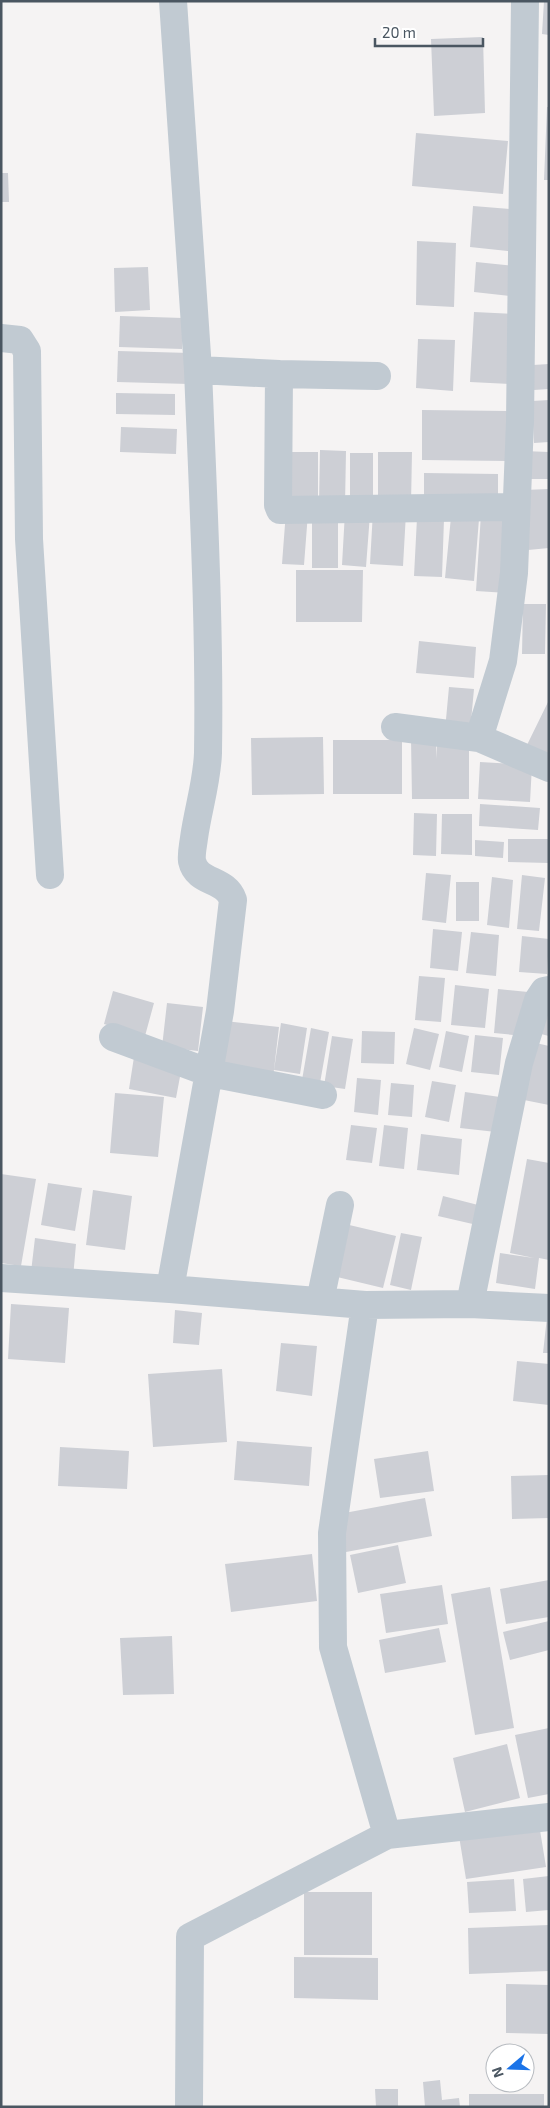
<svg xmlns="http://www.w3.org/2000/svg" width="550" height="2108" font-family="'Exo 2',sans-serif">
	<rect width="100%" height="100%" fill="#f5f3f3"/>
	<path fill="#cdcfd5" d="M544,1H549V35L542,34Z
		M483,37L485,113L434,116L431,39Z
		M547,107H549V180H544Z
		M416,133L508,141L503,194L412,186Z
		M1,173H8L9,202H1Z
		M473,206L521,210L517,252L470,247Z
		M417,241L456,243L454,307L416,305Z
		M476,262L514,266L511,296L474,292Z
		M148,267L150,310L115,312L114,268Z
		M474,312L515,314L510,384L470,382Z
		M120,316L183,318L182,349L119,347Z
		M418,339L455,340L453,391L416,388Z
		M118,351L190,353L189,384L117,382Z
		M549,364V389L534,390L533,365Z
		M116,393L175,394V415L116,414Z
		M549,400V442L534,443L532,401Z
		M422,410L508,411V461L422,460Z
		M121,427L177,429L176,454L120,452Z
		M320,450L346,451L345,505L319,504Z
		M523,451L549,452V479H522Z
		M285,452H318V504L286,505Z
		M378,452H412L411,504H378Z
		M350,453H373V503H350Z
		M424,473L498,474V498L424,497Z
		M549,489V548L528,550L524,490Z
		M286,511L308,513L304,565L282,564Z
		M312,511L338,512V568H312Z
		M373,511L406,513L403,566L370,564Z
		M345,512L370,514L366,567L342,565Z
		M481,514L512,516L507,593L476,591Z
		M451,517L479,519L474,581L445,578Z
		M417,518L444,519L442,577L414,576Z
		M296,570H363L362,622H296Z
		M523,604H546L545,654H522Z
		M419,641L476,647L474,678L416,673Z
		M449,687L474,689L470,732L445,730Z
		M549,700V758L526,747Z
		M323,737L324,794L252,795L251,738Z
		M436,738V759L437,743L469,744V799H412L411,739Z
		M333,740H402V794H333Z
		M480,762L532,765L530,802L478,799Z
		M480,804L540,808L538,830L479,826Z
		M414,813L437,814L436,856L413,855Z
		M442,814H472V855L441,854Z
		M508,839H549V863L508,862Z
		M475,840L504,842L503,858L475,856Z
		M426,873L451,875L446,923L422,920Z
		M522,875L545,878L539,931L517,929Z
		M492,877L513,880L509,928L487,925Z
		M456,882H479V921H456Z
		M433,929L462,932L458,971L430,968Z
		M471,932L499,935L496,976L466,973Z
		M522,936L549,939L547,974L519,972Z
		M419,976L445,978L441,1022L415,1020Z
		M455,985L489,989L485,1028L451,1025Z
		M498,989L528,992L524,1036L494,1033Z
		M113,991L154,1003L145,1036L104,1024Z
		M549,994V1036L537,1033Z
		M167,1003L203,1007L198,1051L162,1047Z
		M225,1021L279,1027L273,1078L219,1071Z
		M281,1023L307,1028L300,1074L274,1070Z
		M311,1028L329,1032L320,1083L302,1080Z
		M414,1028L439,1034L430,1070L406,1064Z
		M362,1031L395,1032L394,1064L361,1063Z
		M446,1031L469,1036L462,1072L439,1067Z
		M475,1035L503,1038L499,1075L471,1072Z
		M332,1036L353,1039L345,1089L324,1086Z
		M536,1043L549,1046V1105L524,1100Z
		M134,1057L182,1066L176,1098L129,1089Z
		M357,1078L381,1080L378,1115L354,1112Z
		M432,1081L456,1085L449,1122L425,1117Z
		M391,1083L414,1085L412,1117L388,1115Z
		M465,1092L500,1097L496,1132L460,1128Z
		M115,1093L164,1097L158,1157L110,1153Z
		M351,1125L377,1128L372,1163L346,1160Z
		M384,1125L408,1128L404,1169L379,1166Z
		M421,1134L462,1139L459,1175L417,1170Z
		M527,1159L549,1163V1260L539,1258L535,1289L496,1283L500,1253L534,1258L510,1253Z
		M1,1174L36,1179L21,1266L1,1263Z
		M48,1183L82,1188L75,1231L41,1225Z
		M93,1190L132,1196L125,1250L86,1245Z
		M443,1196L482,1206L477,1225L438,1216Z
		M345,1224L396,1236L383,1288L333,1276Z
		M401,1233L422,1237L411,1290L390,1285Z
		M35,1238L76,1244L73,1278L31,1272Z
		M11,1304L69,1308L65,1363L8,1359Z
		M175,1310L202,1313L199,1345L173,1343Z
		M547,1317H549V1353H543Z
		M281,1343L317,1346L312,1396L276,1391Z
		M517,1361L549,1364V1405L513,1401Z
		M222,1369L227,1442L153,1447L148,1374Z
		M237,1441L312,1447L309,1486L234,1480Z
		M60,1447L129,1451L127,1489L58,1486Z
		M428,1451L434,1491L380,1498L374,1459Z
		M549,1475V1518L512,1519L511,1476Z
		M425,1498L432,1536L346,1552L339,1514Z
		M398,1545L406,1583L358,1593L350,1555Z
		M312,1554L317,1601L231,1612L225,1564Z
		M549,1580V1617L506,1624L500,1589Z
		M442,1585L448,1624L386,1633L380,1594Z
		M490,1587L514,1728L475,1735L451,1594Z
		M549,1621V1650L510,1660L503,1632Z
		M439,1628L446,1662L385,1673L379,1640Z
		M172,1636L174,1694L123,1695L120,1638Z
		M549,1728V1794L528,1798L515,1735Z
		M507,1744L520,1798L465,1812L453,1758Z
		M539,1824L546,1867L466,1879L459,1836Z
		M549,1876V1910L526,1912L523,1879Z
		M514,1879L516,1911L469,1913L467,1882Z
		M304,1892H372V1955H304Z
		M549,1925V1971L469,1974L468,1928Z
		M294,1957L378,1958V2000L294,1998Z
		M506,1984L549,1985V2034L506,2033Z
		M440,2080L442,2100L459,2098L460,2107H425L423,2082Z
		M375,2089H398V2107H376Z
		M469,2094H544V2107H469Z"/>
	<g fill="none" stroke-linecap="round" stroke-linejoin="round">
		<path stroke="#c1cad2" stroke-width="28" d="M173,1L198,370L279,374
			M1,338L20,340L27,351L29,539L50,875
			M377,376L279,374L278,505L280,510L516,507
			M395,727L479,738L549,768
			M479,738L503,661L514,573L520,422L525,1
			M113,1037L210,1073L323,1095
			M1,1278L170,1289L365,1305L470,1304L549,1308
			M170,1289L220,1011L233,900C226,878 197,884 192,861C191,854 193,846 194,838C198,809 207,782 208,753C210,625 203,497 198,370
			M320,1301L340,1205
			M470,1304L519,1063L538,1000L544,991L549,990
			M365,1305L332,1533L333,1647L387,1835
			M189,2107L190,1937L387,1835L549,1817"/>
	</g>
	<rect width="550" height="2108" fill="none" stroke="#4a5661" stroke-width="5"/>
	<g transform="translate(510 2068) rotate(251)"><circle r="24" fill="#ffffff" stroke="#b7bbc0"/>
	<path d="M0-4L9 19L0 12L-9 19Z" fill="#1a73e8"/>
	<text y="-8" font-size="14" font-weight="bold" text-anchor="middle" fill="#4a5661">N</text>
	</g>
	<path d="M375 38v8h108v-8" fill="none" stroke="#4a5661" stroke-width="2.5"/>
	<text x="382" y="38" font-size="15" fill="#4a5661" stroke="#ffffff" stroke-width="4" paint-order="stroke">20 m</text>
</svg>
